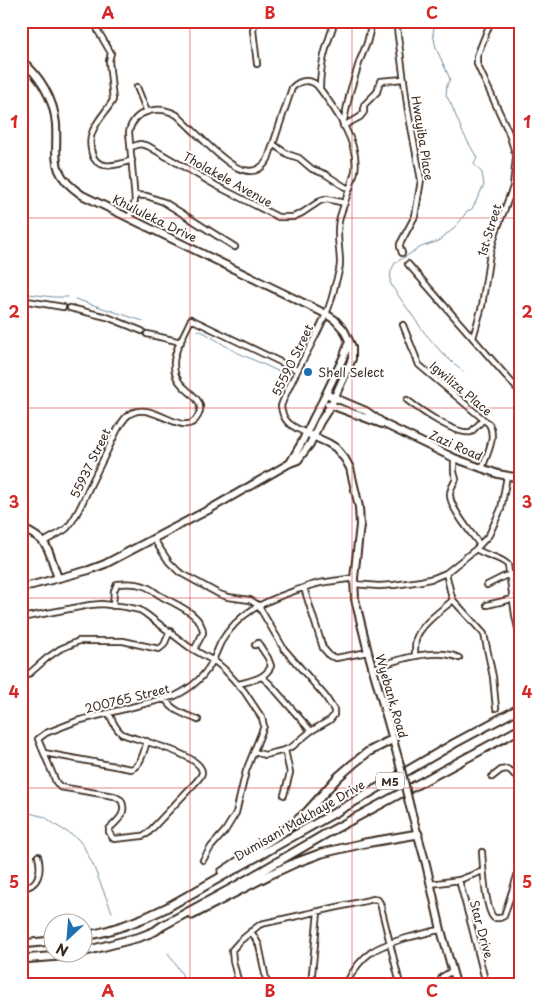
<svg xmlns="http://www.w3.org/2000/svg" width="541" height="1005" font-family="'Playpen Sans',sans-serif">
	<rect width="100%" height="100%" fill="#fff"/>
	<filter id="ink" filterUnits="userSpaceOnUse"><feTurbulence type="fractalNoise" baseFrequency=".02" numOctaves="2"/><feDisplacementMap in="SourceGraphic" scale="10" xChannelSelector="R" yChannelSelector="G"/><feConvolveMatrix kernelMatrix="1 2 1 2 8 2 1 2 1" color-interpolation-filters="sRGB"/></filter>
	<g filter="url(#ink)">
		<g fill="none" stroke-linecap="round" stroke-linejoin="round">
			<path stroke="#718c9f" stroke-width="1" d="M435,21L433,34L436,48L450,79L447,85L446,95L451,104L463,133L477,158L474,164L482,173L484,185L472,209L467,211L461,220L450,232L446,234L443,238L439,241L421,247L395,263L391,271L390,282L393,288L424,332L442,353L463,372
				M21,293L53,297H68
				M75,299L143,321
				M198,330L205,333L234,351L280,372
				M514,414L518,420L520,427
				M21,811L45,817L57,826L77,838L84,847L93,865L112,912
				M21,855C25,862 21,872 22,880
				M168,953L182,974L183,980L186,984"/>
			<defs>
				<path id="street" d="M93,21L97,24L98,31L111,53L109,61L113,100C107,111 96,121 92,133C90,138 90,143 91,149C94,172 116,166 132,160
					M255,21L253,30L257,64
					M396,21L408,111L421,180L415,216L400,244V247L402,253
					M491,21L477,56V64L508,131L520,167
					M137,87L147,112
					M320,88C320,63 327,44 335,21
					M343,124L344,120L350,92L360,60L367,43L372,23L375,21
					M343,126L360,117L364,112V105L377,92L380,81L404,79
					M273,144L287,154L299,158L312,169L325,174L345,187L350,189
					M131,147L140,144L148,146L217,186L278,217H293L302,213L320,201L327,199L345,203
					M514,150C520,134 516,116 520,99
					M135,195L147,196L164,202L235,247
					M129,218L135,201L129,132C134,109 160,105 177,115C187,125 197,134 206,143C221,157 251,188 268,159L292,88C300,79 313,78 320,89C335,109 360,144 355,171C351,188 343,204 339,221C336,235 340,249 340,263C340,270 337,278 335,285C333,295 330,305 326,314C313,345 293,374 281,406C283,423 292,426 306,433
					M408,264L520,392
					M21,300L63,307
					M70,308L107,317L142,331
					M403,325L419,365L489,424C497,438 486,455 482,469
					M147,334L181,342
					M473,338L482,306L490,253L496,232L513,187L516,158
					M407,400C420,410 455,435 471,432L483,420
					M454,458V472L456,479C454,483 450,489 450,494C449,507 472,534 480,545
					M153,538L169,562L179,572L219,594L228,597L250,600L258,605L284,649L325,696L334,710V715L330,720L311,731L293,746L285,750L265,755L254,752
					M44,542C51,537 60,534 67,528C77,517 83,501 89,488C96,473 104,458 111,443C115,434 119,425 126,417C150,394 184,443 198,416C206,401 190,394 182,385C177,380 174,372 174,365C173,351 186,332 191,319L297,370
					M476,549C486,556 501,557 508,565L515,615L520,638
					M446,573L451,594L453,600L484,634L493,677L496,708
					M354,584L379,586L394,585L421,581L434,578L446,573L476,549L489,535L501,509L507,476
					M487,585L505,576L520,573
					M304,588L323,648L330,656L336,658L368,652
					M487,605L512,599
					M113,606L114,591L117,584C126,583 136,583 144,586C151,588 155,593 161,596C174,604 203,614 203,633L194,650
					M21,618L90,605L102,604L126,607L140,610L146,614L189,647L217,663L224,669L244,691L262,718L264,726L246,771L236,813L225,831L211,847L203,860
					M415,656C415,651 415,644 416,639C421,624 442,610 453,600
					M374,668C396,660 436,647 459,658
					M21,677L30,673L47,658L60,649L79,641H123L159,649L164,645L170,631
					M262,677L270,684L311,731
					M239,684C252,680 265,679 271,666L268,658L258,643L255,645
					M165,698C170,710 187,715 198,720
					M109,713C112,721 115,728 122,734C137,740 201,754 202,772C202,776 199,778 196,782L147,834L142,836L114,839L112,837L109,832V829C118,820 128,813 121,800L114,796L60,787L56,782L38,739L46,733L77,721L175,696C192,688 205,676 213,660C216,654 218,648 221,642C239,612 263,602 294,591C303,588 311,585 320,583C331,581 343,580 354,578
					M44,753L131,769C141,766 144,751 147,741
					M492,777L501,770L507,769L511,771L520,781
					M284,795L290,773L285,750
					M482,852C483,865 485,910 494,918H500L504,916L520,867
					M459,880L472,928L486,984
					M431,884L459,880L483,871
					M21,888C39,887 42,871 38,856
					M251,931L259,945L267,984
					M239,984L233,961L232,950L240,941L258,926L261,924L374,899L378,900L380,903L400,984
					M311,984L318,912
					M346,984C362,952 377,946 410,937C420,935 431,931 441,930
					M439,984L442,977L452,971"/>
				<path id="secondary" d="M21,60C40,76 54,99 56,124C58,158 48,172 82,195L326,314L335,320L344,330L352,347V359L331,405L320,422L310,444L298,460L290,463L210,509L105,564L89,570L21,588
					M326,394L366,411L386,425L454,458L498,474L520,478
					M328,404L382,424
					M306,433L328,443L336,448L345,459L350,468L359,507L360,525L354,578L355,599L368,652L399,761
					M290,463L301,444L314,417L322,402L344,356L349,341
					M21,528C52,542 47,549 58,578
					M410,807L426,864L441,930L456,984"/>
				<path id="primary" d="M222,872L284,831L307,812L338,777L353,764L368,752L393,739
					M192,915L269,875L295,863L322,853L365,843L418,834
					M82,937C112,931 140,921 166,908L359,799L455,743L520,708
					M21,944L52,941
					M82,952L140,937L155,931L162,926L236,886L329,832L520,729
					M21,959L60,956L82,952"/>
			</defs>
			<use href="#street" stroke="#3b2a1e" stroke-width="8"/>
			<use href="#secondary" stroke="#3b2a1e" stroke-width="10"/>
			<use href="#primary" stroke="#3b2a1e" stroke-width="11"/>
			<use href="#street" stroke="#fff" stroke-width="4.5"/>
			<use href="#secondary" stroke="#fff" stroke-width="6"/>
			<use href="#primary" stroke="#fff" stroke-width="7"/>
			<defs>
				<path id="secondary-bridge" d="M399,761L410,807"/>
			</defs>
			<use href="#secondary-bridge" stroke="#3b2a1e" stroke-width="10" stroke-linecap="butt"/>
			<use href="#secondary-bridge" stroke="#fff" stroke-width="6"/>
		</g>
	</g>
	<path fill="none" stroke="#d62828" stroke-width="1" stroke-opacity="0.55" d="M190,21V984M352,21V984M21,218H520M21,408H520M21,598H520M21,788H520"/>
	<circle fill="#1f6fb2" stroke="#fff" stroke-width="2" cx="308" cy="372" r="5"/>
	<g text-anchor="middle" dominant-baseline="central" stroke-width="4" stroke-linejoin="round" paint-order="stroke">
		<rect fill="#fff" stroke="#766a62" stroke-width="1" x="376" y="772.5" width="28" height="17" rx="4"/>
		<g font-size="11" font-weight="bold" fill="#3b2a1e">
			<text x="390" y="781">M5</text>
		</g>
		<g font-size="12" fill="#3b2a1e" stroke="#fff">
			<text transform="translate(423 138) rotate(81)">Hwayiba Place</text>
			<text transform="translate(228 179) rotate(29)">Tholakele Avenue</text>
			<text transform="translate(155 218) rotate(26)">Khululeka Drive</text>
			<text transform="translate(489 230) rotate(-73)">1st Street</text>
			<text transform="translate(292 360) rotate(-64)">55590 Street</text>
			<text transform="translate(461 388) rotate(40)">Igwiliza Place</text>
			<text transform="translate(456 445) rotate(24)">Zazi Road</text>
			<text transform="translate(90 463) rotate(-64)">55937 Street</text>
			<text transform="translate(392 696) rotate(74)">Wyebank Road</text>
			<text transform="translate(127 698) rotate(-14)">200765 Street</text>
			<text transform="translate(299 820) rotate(-30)">Dumisani Makhaye Drive</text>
			<text transform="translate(482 929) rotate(75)">Star Drive</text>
		</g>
		<g font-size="12" fill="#3b2a1e" stroke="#fff" text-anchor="start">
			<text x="318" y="372">Shell Select</text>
		</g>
	</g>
	<rect width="541" height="1005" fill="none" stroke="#fff" stroke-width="55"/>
	<g transform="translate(68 938) rotate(206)"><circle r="24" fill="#ffffff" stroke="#b1aaa5"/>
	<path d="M0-4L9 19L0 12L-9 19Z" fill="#1f6fb2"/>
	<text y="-8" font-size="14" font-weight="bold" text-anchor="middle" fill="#3b2a1e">N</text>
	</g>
	<rect x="28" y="28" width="486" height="950" fill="none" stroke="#d62828" stroke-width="2"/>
	<g font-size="16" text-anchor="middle" font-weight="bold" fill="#d62828">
		<text x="108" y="19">A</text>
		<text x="270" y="19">B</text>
		<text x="432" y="19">C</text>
		<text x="14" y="128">1</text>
		<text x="527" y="128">1</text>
		<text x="14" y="318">2</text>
		<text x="527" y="318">2</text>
		<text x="14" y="508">3</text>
		<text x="527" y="508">3</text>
		<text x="14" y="698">4</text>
		<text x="527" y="698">4</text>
		<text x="14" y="888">5</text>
		<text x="527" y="888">5</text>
		<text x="108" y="997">A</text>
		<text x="270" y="997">B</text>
		<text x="432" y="997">C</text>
	</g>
</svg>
